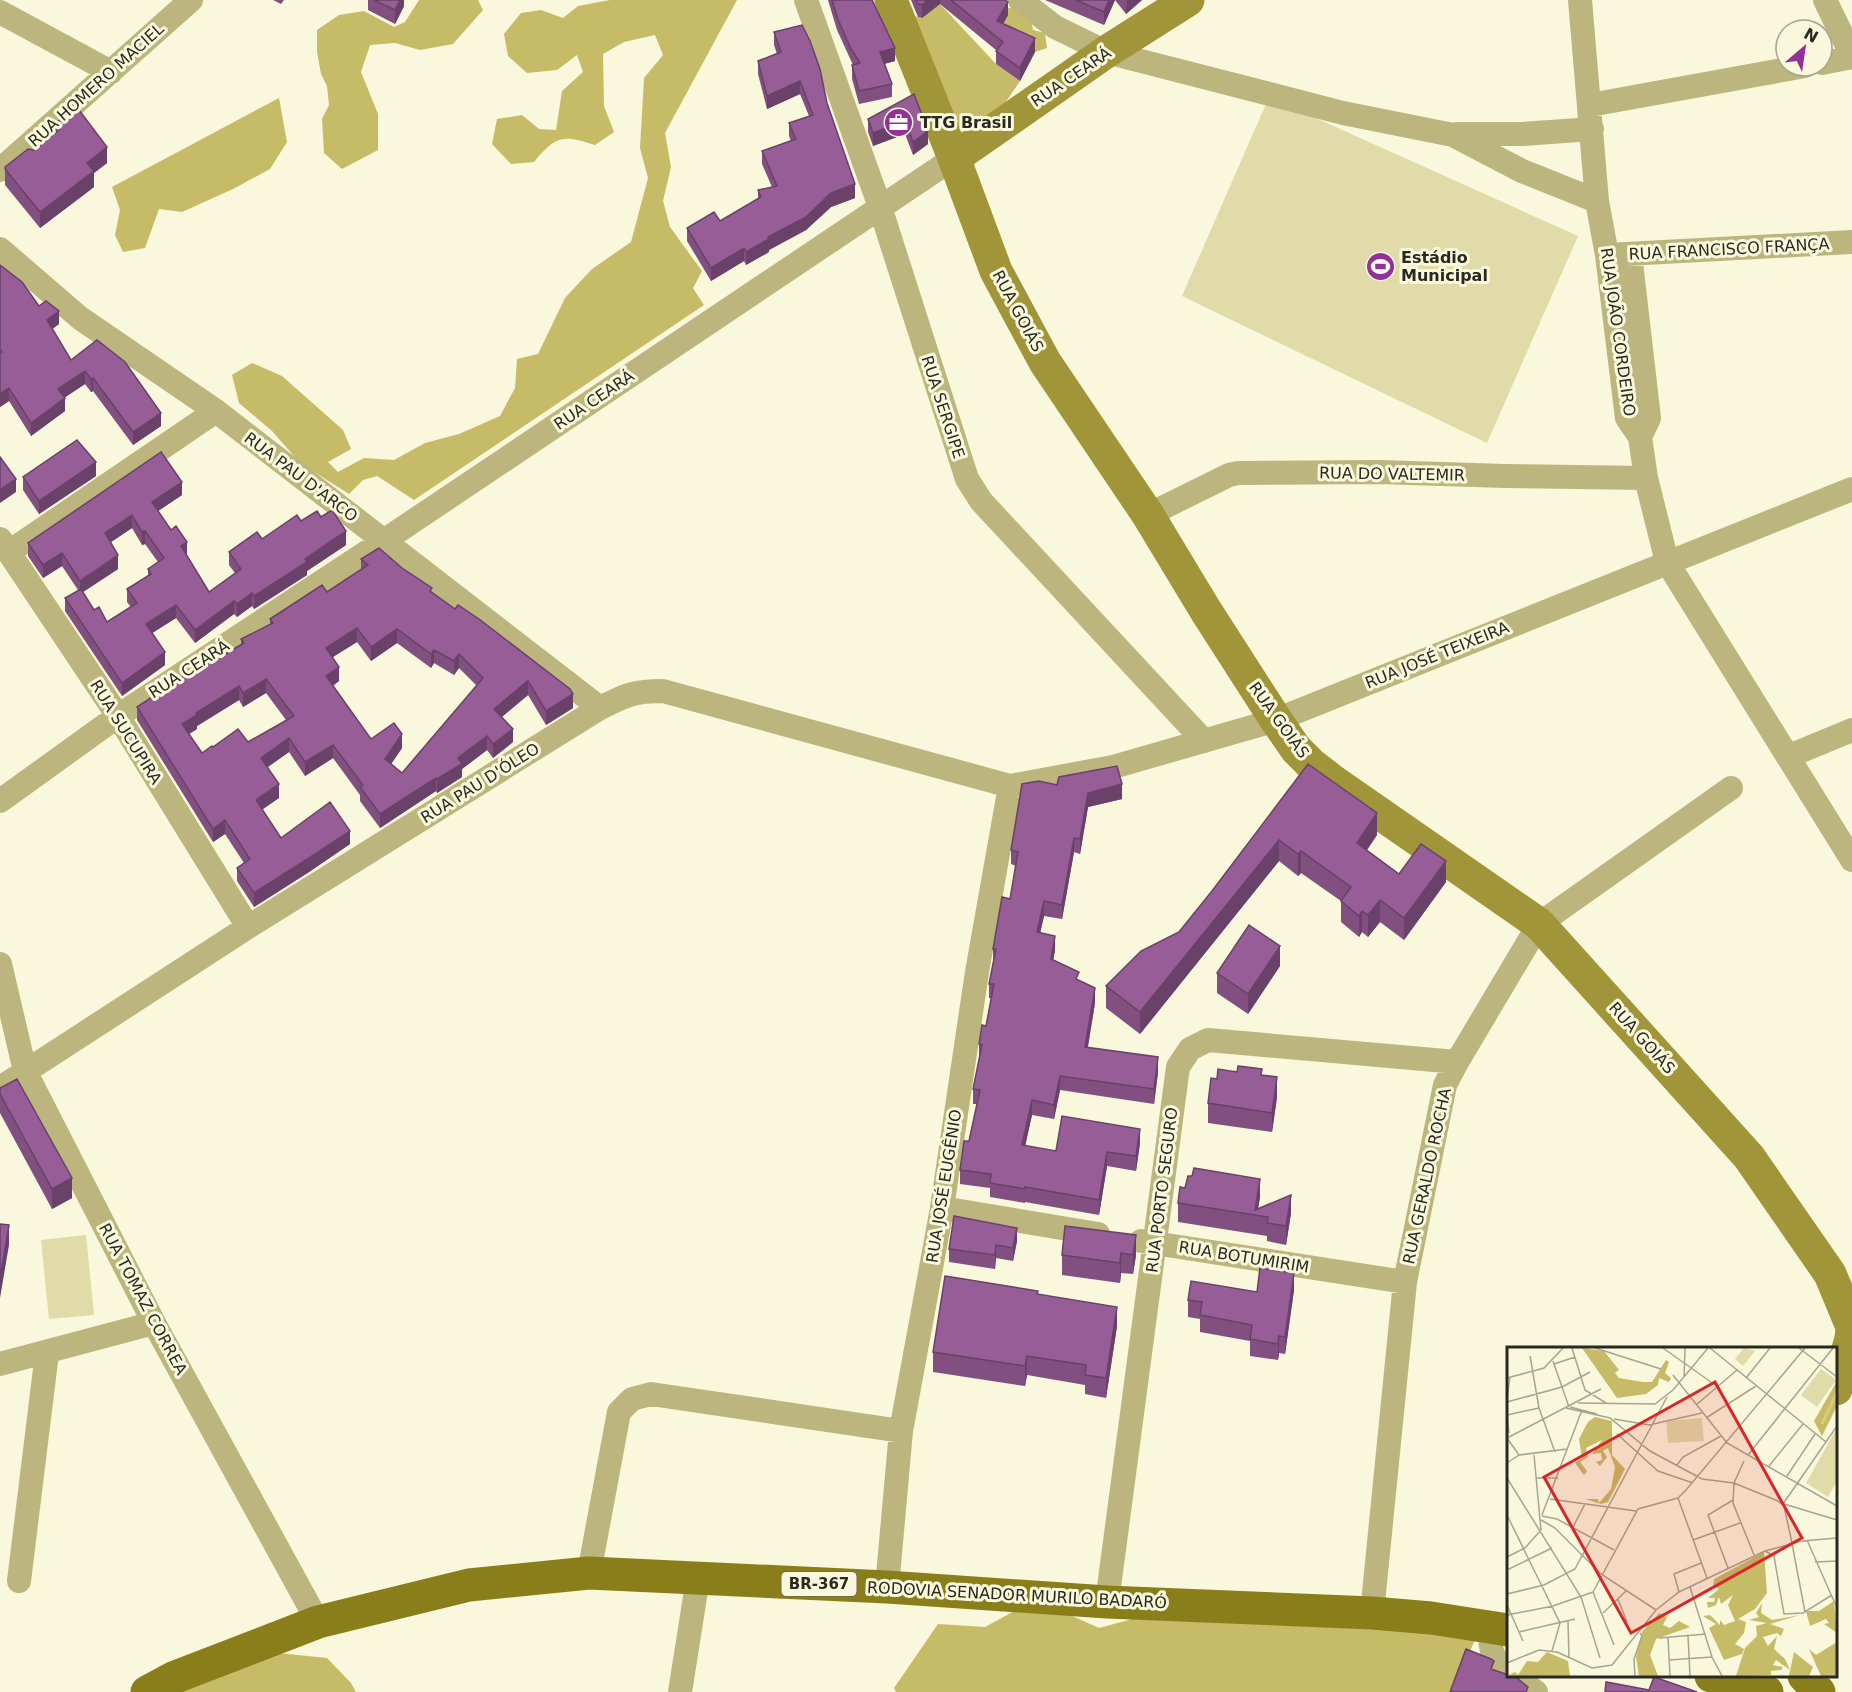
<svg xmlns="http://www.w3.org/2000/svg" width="1852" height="1692" font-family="'DejaVu Sans',sans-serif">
	<rect width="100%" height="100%" fill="#f9f7dc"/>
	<path fill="#e0dba8" d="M1269,97L1578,236L1487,443L1182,296Z
		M86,1235L94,1315L49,1319L41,1240Z"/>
	<path fill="#c6bc67" d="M419,0H478L483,10L453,44L420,50L395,43L370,45L361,72L378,114V150L342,169L324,153L322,119L329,105L327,86L321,74L317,52V30L339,15L364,11L394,27L405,22Z
		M610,0H737L665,133L671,167L663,201L670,227L702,271L693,288L704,305L414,500L377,476L363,480L349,494L300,463L272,431L239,403L232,375L252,363L282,376L343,430L351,449L328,462L338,472L364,458L394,460L425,443L459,434L500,416L515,388L517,359L538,354L565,298L592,269L631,242L648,178L640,148L644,78L663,55L655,35L624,42L603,54L604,106L614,132L595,145C563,134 555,136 534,162L511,164L492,144L497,119L522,115L539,129L556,130L562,91L583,72L577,55L557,70L527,73L508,56L504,34L521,13L541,10L563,18L578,6Z
		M940,4L996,64L1020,81L1001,109L950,136L903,13L922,18Z
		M1013,7L1031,18L1033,30L1045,33L1047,48L1035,52L1013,42L999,30L1002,10Z
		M279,98L287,142L270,169L233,189L182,212L159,209L145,248L123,252L115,235L120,210L112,187Z
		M1018,1609L1059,1610L1099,1628L1151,1614L1382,1627L1476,1638L1451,1692H896L894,1688L938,1624L985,1627Z
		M278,1653L327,1658L351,1683L356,1692H179Z"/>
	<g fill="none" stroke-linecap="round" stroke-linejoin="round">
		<path stroke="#bcb57d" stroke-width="24" d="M806,0L880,207L967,479L981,501L1204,741
			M1020,0L1055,27L1106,52L1343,113L1453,135L1522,171L1597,201
			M1580,0L1597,201L1607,255L1627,418L1640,437L1646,478L1667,562L1852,860
			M1825,0L1852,56
			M0,12L111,72
			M1822,63L1852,57
			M1590,105L1805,66
			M1457,134H1522L1592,129
			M0,170L191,0
			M0,249L80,318L216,411L600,708
			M1630,254L1649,418L1640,437
			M1607,255L1852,242
			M1148,515L1229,475L1238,473L1378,472L1505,476L1646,478
			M0,539L118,716L248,927
			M9,552L216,411
			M1789,756L1852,730
			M0,801L118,716L385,540L954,158
			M0,964L25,1071L154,1323L318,1622
			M0,1088L248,927L600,708C626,695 634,691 663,691L1010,786L1113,767L1276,720L1852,489
			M942,1208L1098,1234
			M1141,1241L1405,1282
			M0,1364L154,1323
			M589,1573L619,1412L632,1399L651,1394L901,1431
			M19,1581L47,1353
			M887,1587L901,1431L942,1208L977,972L1010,786
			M1107,1602L1178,1067L1190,1049L1208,1040L1457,1062
			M1372,1613L1405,1282L1445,1085L1457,1062L1539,924L1731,788
			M1489,1626C1491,1648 1489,1657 1508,1671
			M1515,1676L1536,1692
			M680,1692L698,1578"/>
		<path stroke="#a09538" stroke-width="33" d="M891,0L954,158L996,271L1045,362L1148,515L1206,611L1276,720L1296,749L1311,764L1333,781L1539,924L1749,1157L1830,1274L1852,1327L1851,1339L1836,1389
			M954,158L1106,52L1188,0"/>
		<path stroke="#897e1a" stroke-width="33" d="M1711,1676L1767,1692
			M1804,1676L1819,1692
			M147,1692L173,1678L318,1622L469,1585L589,1573L887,1587L1107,1602L1372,1613L1431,1618L1508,1630"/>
	</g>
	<path fill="#815081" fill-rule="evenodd" d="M273,0H284L281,4Z
		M368,0H404V6L395,24L368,10Z
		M828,0H873L895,61L884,64L892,84V97L859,104L852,79V65H853L837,30Z
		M911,0H1006L1008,15L1003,24L1035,52L1020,81L996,64V50L940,4L922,18L918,17Z
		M1045,0H1115L1104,25Z
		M1115,0H1142L1126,14Z
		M774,32L827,103L855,198L831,207L806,230L769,250V252L746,265L744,261L711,281L687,241V228L720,221L758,198V190L772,187L762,164V151L791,141L789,136V123L809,116L800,94L767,109L758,74V61L777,54L774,45Z
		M914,94L928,144L913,155L905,134L873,146L868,132V119Z
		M55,124L107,163L94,173V187L40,228L5,185V167L34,150L55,133Z
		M0,265L39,306L59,324L52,329L71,360L161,426L133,445L93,391L91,392L85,384L65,397V411L31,436L9,401L0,407Z
		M96,476L39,514L23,490V477Z
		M182,495L158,511L187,555L209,592L235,573L229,565V552L262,539L301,521L321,517L346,545L307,571V575L254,609L252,606L237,617L234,614L195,643L176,618L152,633L165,665L122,696L65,611V598L78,590L62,566L43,578L28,556V543ZM132,528L142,545L145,544L158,562L148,569V576L127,589V602L131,607L107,622L94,610L83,592L118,569L111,542Z
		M361,559L402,568L573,708L546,725L528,695L502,717L513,742L493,758L487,750L462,769V777L437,793L436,791L380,828L360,801V795L333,758L305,776L289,752L267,767L279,798L262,809L281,838L350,844L309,872L254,907L237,881V868L244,863L225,834L213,842L137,720V707L241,644V639L270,625V619L327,592L361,570ZM357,642L371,661L397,643L431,668L434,663L454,675L459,668L477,686L402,773L391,764L402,748L371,739L333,686L339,681L333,657ZM266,693L286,720L248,742L213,747L202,753L189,734L197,729V726L239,700L243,707Z
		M1308,764L1377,835L1367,850L1399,874L1446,882L1404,940L1380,922L1368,937L1362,932L1359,937L1341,922V901L1301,873L1298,876L1279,861L1140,1034L1106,1008V986L1179,932L1212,891Z
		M1022,784L1122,799L1088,807L1080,854L1074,852L1062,919L1044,916L1040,933L1055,950L1053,960L1079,981L1095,1003L1088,1047L1158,1072L1154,1104L1060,1090L1054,1119L1032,1115L1025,1146L1056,1151L1140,1143L1136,1171L1107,1166L1099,1215L1025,1202V1203L990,1197V1188L960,1184V1170L969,1141L977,1104H973V1089L979,1059V1044L986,1026L991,998H989V984L993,963V949L1010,899L1016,866L1011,864V850Z
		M1280,966L1248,1014L1217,993V973Z
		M1262,1075L1277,1097L1272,1132L1208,1123V1103L1217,1079Z
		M0,1088L72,1198L52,1209L0,1113Z
		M1260,1197L1258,1208L1291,1213L1286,1245L1267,1241V1236L1178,1222V1203Z
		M1065,1226L1136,1255L1133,1274L1121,1273L1120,1283L1062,1275V1255Z
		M1017,1241L1013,1261L996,1258L995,1269L949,1262V1249Z
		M1294,1290L1285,1354L1279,1353L1278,1360L1250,1356V1341L1200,1332V1319L1188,1317V1300L1257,1292Z
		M1038,1294L1117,1326L1106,1398L1085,1394V1385L1027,1375L1025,1386L933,1372V1352Z"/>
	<path fill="#694169" d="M400,0H404V6L395,24V10Z
		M928,0H940V4L922,18V5Z
		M1109,0H1115L1104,25V12Z
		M1127,0H1142L1126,14Z
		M1008,2V15L997,34V21Z
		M1035,38V52L1020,81V68Z
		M895,48V61L880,65V52Z
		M800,81V94L767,109V96Z
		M905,121V134L873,146V133Z
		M928,131V144L913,155V142Z
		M107,147V163L94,173V187L40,228V212L87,163Z
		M855,184V198L831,207L806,230L769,250V252L746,265V252L831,193Z
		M744,248V261L711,281V268Z
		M59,311V324L47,333V320Z
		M85,371V384L58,402V389Z
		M93,378V391L91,392V379Z
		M9,388V401L0,407V394Z
		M65,398V411L31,436V423Z
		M161,413V426L133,445V432Z
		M96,462V476L39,514V501Z
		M16,479V492L0,503V490Z
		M182,482V495L152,515V502Z
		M132,515V528L105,546V533Z
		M145,531V544L142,545V532Z
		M346,531V545L307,571V575L254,609V596L305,559Z
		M187,542V555L181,559V546Z
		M62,553V566L43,578V565Z
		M118,555V569L80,594V581Z
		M252,593V606L237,617V604Z
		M234,601V614L195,643V630Z
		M176,605V618L146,637V624Z
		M357,628V642L326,661V648Z
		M397,629V643L371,661V647Z
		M434,650V663L431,668V654Z
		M165,652V665L122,696V683Z
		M459,654V668L454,675V661Z
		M339,667V681L326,690V676Z
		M266,679V693L243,707V693Z
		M528,681V695L494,723V709Z
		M239,686V700L197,726V729L182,738V724L196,713Z
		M573,694V708L546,725V711Z
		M513,729V742L493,758V744Z
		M402,734V748L385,773V759Z
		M487,736V750L462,769V777L437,793V779L458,758Z
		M289,738V752L261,772V758Z
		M333,745V758L305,776V762Z
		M436,778V791L380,828V814Z
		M279,784V798L256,814V800Z
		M1122,784V799L1088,807L1080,854V839L1088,793Z
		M1377,813V835L1357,864V843Z
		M225,820V834L213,842V829Z
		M350,831V844L309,872L254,907V893Z
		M1074,838V852L1062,919V905Z
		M1279,840V861L1140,1034V1012Z
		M1301,851V873L1298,876V854Z
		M1446,861V882L1404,940V918Z
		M1380,900V922L1368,937V915Z
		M1044,901V916L1037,947V932Z
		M1362,911V932L1359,937V916Z
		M1055,936V950L1051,973V959Z
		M1280,946V966L1248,1014V994Z
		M1095,988V1003L1085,1062V1047Z
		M1158,1057V1072L1154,1104V1089Z
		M1060,1076V1090L1054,1119V1105Z
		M1277,1077V1097L1272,1132V1113Z
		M1032,1100V1115L1022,1160V1145Z
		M1140,1129V1143L1136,1171V1156Z
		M1107,1152V1166L1099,1215V1200Z
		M72,1178V1198L52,1209V1189Z
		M1260,1179V1197L1257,1215L1255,1210Z
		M1291,1195V1213L1286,1245V1226Z
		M9,1225V1245L0,1298V1279Z
		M1017,1228V1241L1013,1261V1248Z
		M1136,1235V1255L1133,1274V1255Z
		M996,1245V1258L995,1269V1255Z
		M1121,1253V1273L1120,1283V1263Z
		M1294,1273V1290L1285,1354V1337Z
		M1117,1307V1326L1106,1398V1378Z
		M1279,1336V1353L1278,1360V1344Z
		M1027,1356V1375L1025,1386V1366Z"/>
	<path fill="#965d96" stroke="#694169" stroke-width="1.5" fill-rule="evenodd" d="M374,0H400L395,10Z
		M832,0H872L895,48L880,52L892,84L859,91L852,65L860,63L850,47L837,17Z
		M916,0H928L922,5L918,4Z
		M951,0H1006L1008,2L997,21L1035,38L1020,68L996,51L1003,42Z
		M1076,0H1109L1104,12Z
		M802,25L810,41L820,69L827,103L855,184L831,193L806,217L768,237L769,239L746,252L744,248L711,268L687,228L714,212L720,221L761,197L758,190L777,186L762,151L796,139L789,123L813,115L800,81L767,96L758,61L781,52L774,32Z
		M914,94L928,131L913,142L905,121L873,133L868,119Z
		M76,106L107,147L87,163L94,171L40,212L5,169V167L28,149L34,150L60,129L55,124Z
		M0,265L22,282L39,306L46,301L59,311L47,320L71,360L97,340L125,362L161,413L133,432L93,378L91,379L85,371L58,389L65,398L31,423L9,388L0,394V354L2,352L0,349Z
		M77,440L96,462L39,501L23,477Z
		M161,452L182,482L152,502L171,530L176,526L187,542L181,546L209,592L241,569L229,552L257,532L262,539L297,515L301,521L317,511L321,517L332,510L346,531L305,559L307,562L254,596L252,593L237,604L234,601L195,630L176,605L146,624L165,652L122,683L65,598L81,589L94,610L99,607L107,622L137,603L127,589L151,574L148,569L164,558L145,531L142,532L132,515L105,533L118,555L80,581L62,553L43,565L28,543Z
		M0,457L16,479L0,490Z
		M379,548L402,568L432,588L430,591L455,609L458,605L479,619L570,689L573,694L546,711L528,681L494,709L513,729L493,744L487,736L458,758L462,764L437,779L436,778L380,814L360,787L363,785L333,745L305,762L289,738L261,758L279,784L256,800L281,838L330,802L350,831L309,858L254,893L237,868L250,859L225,820L213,829L137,707L208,660L211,663L244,643L241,639L273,623L270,619L322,585L327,592L368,565L361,559ZM357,628L371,647L397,629L431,654L434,650L454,661L459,654L483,678L402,773L385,759L402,734L394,723L371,739L326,676L339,667L326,648ZM266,679L294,716L248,742L238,729L213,747L212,746L202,753L182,724L197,715L196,713L239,686L243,693Z
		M1308,764L1377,813L1357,843L1399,874L1421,844L1446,861L1404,918L1380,900L1368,915L1362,911L1359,916L1341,901L1351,887L1301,851L1298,854L1279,840L1140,1012L1106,986L1141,951L1179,932L1212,891Z
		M1117,766L1122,784L1088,793L1080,839L1074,838L1062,905L1044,901L1037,932L1055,936L1051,959L1079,972L1076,979L1095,988L1085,1047L1158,1057L1154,1089L1060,1076L1054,1105L1032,1100L1022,1145L1056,1151L1062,1116L1140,1129L1136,1156L1107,1152L1099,1200L1025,1187V1189L990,1183L991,1174L960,1170L964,1141H969L980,1090L973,1089L982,1045L979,1044L982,1025L986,1026L994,984H989L996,949H993L1002,897L1010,899L1018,852L1011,850L1022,784L1039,781L1057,785L1059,777Z
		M1249,925L1280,946L1248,994L1217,973Z
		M1238,1066L1262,1069L1261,1075L1277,1077L1272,1113L1208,1103L1211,1078L1217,1079L1218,1069L1237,1072Z
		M17,1079L72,1178L52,1189L0,1094V1088Z
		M1194,1168L1260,1179L1255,1210L1291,1195L1286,1226L1267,1223L1268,1217L1178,1203L1180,1187L1185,1188L1188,1176H1192Z
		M954,1216L1017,1228L1013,1248L996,1245L995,1255L949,1249Z
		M0,1224L9,1225L0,1279Z
		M1065,1226L1136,1235L1133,1255L1121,1253L1120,1263L1062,1255Z
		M1260,1268L1294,1273L1285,1337L1279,1336L1278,1344L1250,1339L1252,1325L1200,1315L1202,1302L1188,1300L1191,1281L1257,1292Z
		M945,1276L1038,1291L1037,1294L1117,1307L1106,1378L1085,1375L1086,1365L1027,1356L1025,1366L933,1352Z
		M1466,1649L1491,1659L1494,1661L1491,1669L1517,1678L1528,1687L1526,1692H1450Z
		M1654,1677L1697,1692H1605L1606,1682L1649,1690Z"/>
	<defs>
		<symbol id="office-disc" viewBox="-11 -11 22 22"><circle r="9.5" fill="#943097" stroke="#f9f7dc"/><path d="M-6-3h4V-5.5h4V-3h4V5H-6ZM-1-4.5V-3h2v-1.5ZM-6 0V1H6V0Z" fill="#fff"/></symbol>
		<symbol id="stadium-disc" viewBox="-11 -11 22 22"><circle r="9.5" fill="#943097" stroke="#f9f7dc"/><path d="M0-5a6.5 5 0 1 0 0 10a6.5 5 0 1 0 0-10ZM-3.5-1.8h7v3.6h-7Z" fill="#fff"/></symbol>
	</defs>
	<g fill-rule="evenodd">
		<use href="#office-disc" x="882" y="106" width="33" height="33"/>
		<use href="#stadium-disc" x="1364" y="250" width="33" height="33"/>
	</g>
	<g text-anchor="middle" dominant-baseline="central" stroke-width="6" stroke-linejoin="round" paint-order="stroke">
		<rect fill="#f9f7dc" stroke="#686758" stroke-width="1.5" x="781.5" y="1572" width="75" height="24" rx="4.5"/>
		<g font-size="15" font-weight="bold" fill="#2a291f">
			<text x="819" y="1584">BR-367</text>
		</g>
		<g font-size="16" fill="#2a291f" stroke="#f9f7dc">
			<text transform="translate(1071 77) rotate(-34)">RUA CEARÁ</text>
			<text transform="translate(96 85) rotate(-42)">RUA HOMERO MACIEL</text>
			<text transform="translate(1729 249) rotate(-3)">RUA FRANCISCO FRANÇA</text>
			<text transform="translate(1018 311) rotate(62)">RUA GOIÁS</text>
			<text transform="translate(1618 332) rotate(82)">RUA JOÃO CORDEIRO</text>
			<text transform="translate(594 400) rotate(-34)">RUA CEARÁ</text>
			<text transform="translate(943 407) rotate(72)">RUA SERGIPE</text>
			<text transform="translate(1392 474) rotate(1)">RUA DO VALTEMIR</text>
			<text transform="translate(301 477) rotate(37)">RUA PAU D'ARCO</text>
			<text transform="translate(1437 655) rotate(-22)">RUA JOSÉ TEIXEIRA</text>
			<text transform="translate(189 669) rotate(-33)">RUA CEARÁ</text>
			<text transform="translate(1279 720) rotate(54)">RUA GOIÁS</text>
			<text transform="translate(126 732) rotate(58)">RUA SUCUPIRA</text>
			<text transform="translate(480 783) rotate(-32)">RUA PAU D'ÓLEO</text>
			<text transform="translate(1642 1038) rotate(48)">RUA GOIÁS</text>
			<text transform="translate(1427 1176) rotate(-78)">RUA GERALDO ROCHA</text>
			<text transform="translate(944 1186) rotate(-81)">RUA JOSÉ EUGÊNIO</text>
			<text transform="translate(1162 1190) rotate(-83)">RUA PORTO SEGURO</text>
			<text transform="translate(1244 1257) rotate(9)">RUA BOTUMIRIM</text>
			<text transform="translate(143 1299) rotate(62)">RUA TOMAZ CORREA</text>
			<text transform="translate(1017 1595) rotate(3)">RODOVIA SENADOR MURILO BADARÓ</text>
		</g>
		<g font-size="16" font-weight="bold" fill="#2a291f" stroke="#f9f7dc" text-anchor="start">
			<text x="920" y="122">TTG Brasil</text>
			<text x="1401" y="257">Estádio<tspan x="1401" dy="18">Municipal</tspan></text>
		</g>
	</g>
	<g transform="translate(1507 1347)">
		<rect width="330" height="330" fill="#f9f7dc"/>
		<path d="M237,1L248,4L236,19L228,12ZM314,22L329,33L310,60L294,48ZM195,71L197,94L161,96L159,74ZM330,81V134L321,150L299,136Z" fill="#e0dba8"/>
		<path d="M75,1L97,4L112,23L108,26L112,31L136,35H145L159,13L162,15L158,26L164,31L162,35L152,31L151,38L139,47L110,51ZM330,34V59L315,89L307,74ZM88,70L105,74V108L118,122L101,155L94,157L78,152H91L92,156L104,142L108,120L101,101L96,104L100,110L93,119L89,115L95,113L94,106L85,107L95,93L79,101L81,110L73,115L80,124L77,128L68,116L75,111L72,92L81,75ZM257,205L260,246L248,262L231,272L239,275L237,286L228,297L237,302L235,307L217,313L202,281L209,277L196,269L203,268L213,278V273L217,278L228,274L221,258L226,248L214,257L212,250L209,258L193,264L201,261L200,255H207L208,251H201L212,242L206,240L207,232ZM327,254L330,286L317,277L322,276L319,272L303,279L299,264H312ZM255,256L254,266L265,273L293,268L263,277L277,282L274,289L270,286L256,290L261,299L270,289L267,302L278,312L283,323L269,313L266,318L276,320L274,323L264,324V328L229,329L238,301L250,289L249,279L260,276L242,273L252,270L249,266ZM152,266L160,270L156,278L163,281L172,274L183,280L149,292L143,308L151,329H132L129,310L135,285ZM330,295V329H314L302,302L309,308ZM40,305L61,314L63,329H0L8,325L11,328L20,314L31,315ZM287,305L306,320L302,329H282Z" fill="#c6bc67"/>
		<path fill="none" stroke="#d8ce79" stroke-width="3" d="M315,77L330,45"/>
		<path fill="none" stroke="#a6a590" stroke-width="1.5" d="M65,1L78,43L99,56M88,1L154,22M156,1L211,40M203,1L319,95M292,1L330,30M23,9L32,61L48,105M46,14L62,60M47,17L68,10M166,28L220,96L330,159M177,30L178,1M0,31L37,21L56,1M239,31L263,1M0,52L3,30M0,55L55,40L83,25M71,56L148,57L166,43L201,1M189,58L230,23M63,60L90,67M59,61L103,71L143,104L195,132L227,136L271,154L277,159L285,196M0,68L32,61M0,68L2,86M199,71L249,39M107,72L142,78L195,66M110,87L151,124L186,136M0,91L94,42M0,91L12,108M241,108L326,1M237,114L227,136L226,156L247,208M0,116L12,108L60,102M170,118L176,110L214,89M262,119L296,77M280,129L308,87M0,131L74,250L93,311M30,131H51M171,151L200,231M43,152L129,164M276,157L330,79M277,157L330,173M0,168L53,276L45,304M35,168L75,63M35,169L50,172L107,203M34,173L48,181L94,227L149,263M66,180L78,157M283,186L298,265M186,193L233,176M300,193L330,261M258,204L267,209L277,267L296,266L325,248M0,210L18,201L34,183L27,108M308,215L330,214M221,221L201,168L226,153M0,223L45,201M183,240L205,310L215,329M86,245L131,162L171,151L179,143L298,1M86,245L107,298M172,245L167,227L194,216M0,247L37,238L68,222L160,50M111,252L120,275M0,258L16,294M96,266L119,244M0,268L46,259L86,245M61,274L62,311M12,285L68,272M181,289L183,329M161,290L163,329M152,291L199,287M162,313L205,310M0,316L32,303L50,305L85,321L105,318L149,263L172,245L258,204L295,194L330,191M128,329L127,312L135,289L133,286"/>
		<path fill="#d62828" fill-opacity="0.15" stroke="#d62828" stroke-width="3" d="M208,35L295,191L124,286L37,130Z"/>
		<rect width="330" height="330" fill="none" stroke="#2a291f" stroke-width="3"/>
	</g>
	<g transform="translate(1804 48) rotate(29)"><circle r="28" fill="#f9f7dc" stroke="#a6a590" stroke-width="1.5"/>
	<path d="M0-4.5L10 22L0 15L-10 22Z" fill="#943097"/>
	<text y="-9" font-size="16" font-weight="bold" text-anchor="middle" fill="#2a291f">N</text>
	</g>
</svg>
